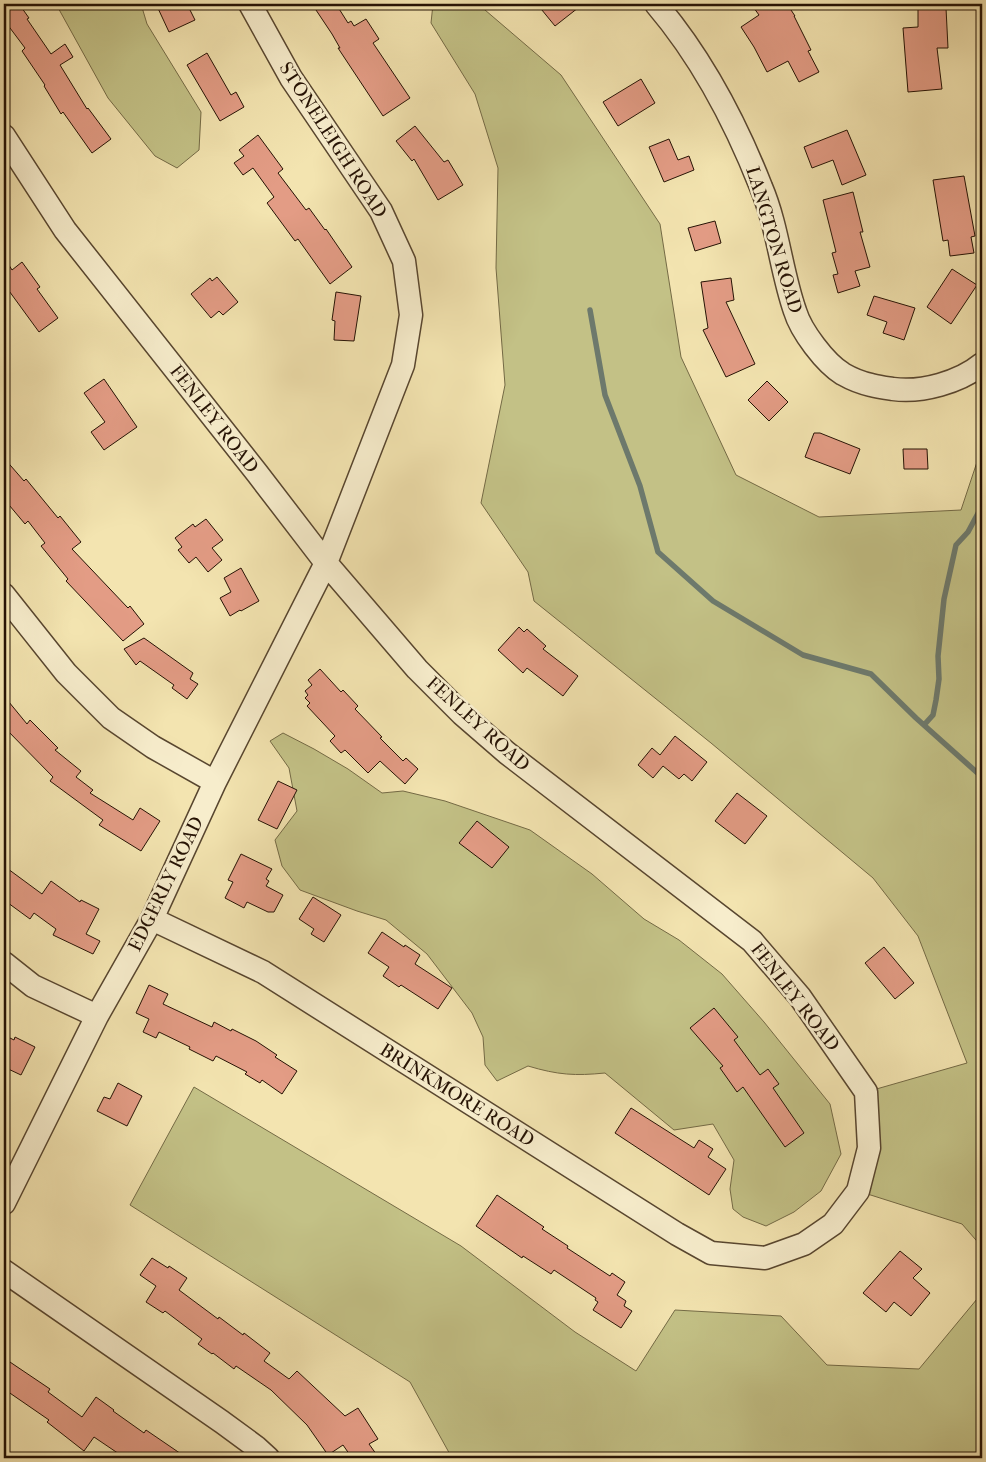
<svg xmlns="http://www.w3.org/2000/svg" width="986" height="1462" font-family="'IM FELL French Canon',serif">
	<rect width="100%" height="100%" fill="#f3e4b0"/>
	<filter id="stains"><feTurbulence type="fractalNoise" baseFrequency=".004" numOctaves="4"/><feColorMatrix values="0 0 0 0 .2 0 0 0 0 .09 0 0 0 0 .02 0 0 0 .5 -.17"/></filter>
	<radialGradient id="worn" r=".72"><stop offset=".6" stop-color="#630" stop-opacity="0"/><stop offset="1" stop-color="#630" stop-opacity=".3"/></radialGradient>
	<path fill="#c3c186" stroke="#746a45" d="M56,4H141L147,24L201,112L199,150L177,168L155,156L108,98Z
		M433,4H478L561,75L660,224L681,357L736,475L819,517L961,510L982,447V1247L962,1224L858,1191L866,1092L967,1063L918,936L873,878L711,743L534,601L528,572L481,503L505,385L496,268L498,168L475,94L431,23Z
		M283,733L314,749L348,769L382,793L403,791L445,801L530,830L592,874L644,919L679,940L722,974L764,1022L830,1104L841,1154L821,1191L794,1212L766,1226L743,1217L733,1209L730,1189L734,1160L713,1124L674,1130L605,1073C575,1076 558,1075 528,1066L497,1081L485,1065L483,1037L472,1013L427,954L386,920L357,911L300,890L282,866L275,840L297,811L289,768L270,741Z
		M194,1087L461,1246L575,1332L636,1371L675,1310L781,1316L827,1365L919,1369L982,1293V1458H452L410,1382L130,1205Z"/>
	<g fill="none" stroke-linecap="round" stroke-linejoin="round">
		<path stroke="#6d796c" stroke-width="5.5" d="M590,310L605,395L640,486L658,552L713,601L803,655L871,674L916,718L982,777
			M924,725L933,715L936,700L939,679L938,656L944,599L956,545L968,532L982,506"/>
	</g>
	<path fill="#e39c85" stroke="#251204" d="M13,4H19L29,18L27,19L51,54L65,44L73,57L60,65L87,109L88,108L111,139L92,153L63,112L61,114L44,86L45,85L22,51L25,48L4,20V10Z
		M156,4H187L195,20L169,32Z
		M312,4H336L348,23L351,21L354,26L366,19L379,39L373,43L410,98L383,116L338,48H340L332,34Z
		M537,4H583L555,26Z
		M751,4H787L795,16H794L811,50L808,51L819,72L799,82L788,61L767,72L754,47L741,27L759,15Z
		M918,8H946L948,48H937L942,89L908,92L903,28L918,27Z
		M207,53L231,95L236,92L244,107L220,121L187,65Z
		M641,79L655,103L618,126L603,102Z
		M415,126L444,162L448,160L463,185L438,200L414,159L412,161L396,141Z
		M847,130L866,175L842,185L833,160L812,168L804,147Z
		M258,135L283,169L278,173L306,210L309,208L325,230L326,229L352,267L330,284L298,239L295,241L267,203L274,197L253,168L243,175L234,163L244,156L239,150Z
		M669,139L678,160L689,156L694,170L664,182L649,147Z
		M964,176L975,236L971,237L974,253L950,256L948,240L943,241L933,180Z
		M853,192L863,232H860L870,267L855,271L860,286L838,293L833,275L838,274L832,253L836,252L823,200Z
		M715,221L721,243L695,251L688,228Z
		M4,257L12,270L22,262L40,287L37,289L58,318L39,332L4,284Z
		M952,269L977,285L951,324L927,307Z
		M217,277L238,302L223,315L219,311L211,318L191,294L210,278L212,281Z
		M731,278L734,300L726,302L755,364L726,377L703,330L708,328L701,282Z
		M336,292L361,296L354,341L334,340L335,321L332,320Z
		M874,296L915,308L904,340L883,333L887,322L867,315Z
		M104,379L137,427L104,450L91,432L105,422L84,393Z
		M767,381L788,402L769,421L748,400Z
		M814,433H820L860,449L850,474L805,457Z
		M903,449H927L928,469H904Z
		M4,458L24,481L26,479L58,518L60,516L81,542L72,549L128,608L130,606L144,624L123,641L66,581L68,579L41,546L45,543L28,521L25,524L4,499Z
		M206,519L223,540L212,548L222,560L208,572L196,557L189,563L178,550L182,547L175,538L193,524L195,527Z
		M241,568L259,601L241,611L240,610L230,616L220,598L231,592L224,578Z
		M519,627L524,632L527,629L546,646L543,649L578,676L563,696L527,668L523,673L498,650Z
		M144,638L193,673L190,679L198,684L187,699L172,688L174,685L140,661L136,665L124,649Z
		M320,669L341,692L343,690L358,706L355,709L382,737L380,738L403,761L406,758L418,769L405,784L380,761L368,773L345,750L341,753L330,741L335,736L307,706L310,703L305,698L308,695L305,691L312,685L308,680Z
		M4,696L27,724L30,720L58,748L55,750L81,771L76,777L93,790L90,793L133,820L140,808L160,821L141,851L99,825L103,820L50,781L53,777L4,727Z
		M675,736L707,762L692,781L684,774L679,779L663,766L653,778L638,765L652,748L660,755Z
		M278,781L297,790L277,829L258,820Z
		M737,793L767,816L745,844L715,821Z
		M477,821L509,847L492,868L459,843Z
		M241,854L272,869L266,879L269,881L266,886L283,895L274,912H268L247,902L244,908L225,898L233,882L228,880Z
		M4,866L42,894L51,881L80,902L81,900L99,909L86,934L100,941L93,954L53,935L56,929L34,913L30,919L4,900Z
		M313,897L341,915L324,942L311,934L314,929L299,919Z
		M382,932L404,947L405,945L420,955L415,964L452,988L438,1009L401,985L399,987L383,976L389,967L368,953Z
		M884,947L914,983L895,999L865,963Z
		M149,985L168,994L163,1004L212,1027L214,1022L231,1031L232,1029L256,1041L277,1055L275,1057L297,1071L282,1094L262,1080L260,1083L245,1074L247,1072L216,1056L213,1061L189,1049L190,1047L159,1032L156,1038L143,1032L149,1019L136,1013Z
		M714,1008L738,1037L734,1040L760,1075L768,1069L779,1084L773,1088L804,1133L785,1147L743,1087L737,1092L720,1068L723,1066L690,1028Z
		M4,1035L14,1040L15,1037L35,1047L21,1075L4,1067Z
		M118,1083L142,1096L127,1126L97,1111L104,1097L110,1099Z
		M631,1108L694,1148L699,1140L713,1149L708,1157L726,1169L709,1195L615,1133Z
		M497,1195L544,1227L542,1229L568,1246L567,1248L610,1276L612,1273L625,1282L617,1295L626,1301L624,1306L632,1311L621,1328L593,1310L598,1302L595,1300L596,1298L554,1270L551,1274L523,1256L522,1258L476,1226Z
		M900,1251L922,1269L913,1278L930,1293L911,1316L894,1302L886,1312L863,1293Z
		M152,1258L168,1268L169,1266L187,1278L179,1290L218,1319L219,1317L243,1335L244,1333L270,1353L264,1361L289,1379L297,1371L345,1416L358,1408L378,1439L369,1444L379,1458H352L343,1445L328,1455L307,1425L271,1390L236,1366L234,1369L213,1353L212,1354L198,1344L202,1339L165,1311L163,1313L146,1302L156,1286L140,1275Z
		M4,1358L50,1389L48,1392L82,1417L96,1397L114,1410L113,1411L144,1433L146,1430L187,1458H125L94,1437L84,1451L47,1422L49,1420L4,1389Z"/>
	<g fill="none" stroke-linecap="round" stroke-linejoin="round">
		<defs>
			<path id="street" d="M656,4C702,58 735,121 761,187C778,227 781,271 795,311C801,331 825,363 843,374C850,378 862,383 871,385C878,387 886,388 893,389C922,393 960,382 982,364
				M4,136L65,230L257,473L326,563L417,669L462,714L507,753L752,941L800,997L866,1092L869,1148L858,1191L833,1224L804,1244L765,1258L711,1253L677,1234L263,972L152,919
				M4,595L66,673L111,718L153,747L215,782
				M4,963L33,986L97,1016
				M4,1203L97,1016L152,919L215,782L326,563L403,365L411,315L404,261L381,211L291,78L250,4
				M4,1271L222,1422L256,1447L268,1458"/>
		</defs>
		<use href="#street" stroke="#58462f" stroke-width="25"/>
		<use href="#street" stroke="#f7edcc" stroke-width="22"/>
	</g>
	<g text-anchor="middle" dominant-baseline="central" stroke-width="5" stroke-linejoin="round" paint-order="stroke">
		<g font-size="19" fill="#251204" stroke="#f7edcc">
			<text transform="translate(333 140) rotate(57)">STONELEIGH ROAD</text>
			<text transform="translate(774 240) rotate(73)">LANGTON ROAD</text>
			<text transform="translate(214 419) rotate(52)">FENLEY ROAD</text>
			<text transform="translate(478 724) rotate(42)">FENLEY ROAD</text>
			<text transform="translate(166 884) rotate(-64)">EDGERLY ROAD</text>
			<text transform="translate(795 997) rotate(52)">FENLEY ROAD</text>
			<text transform="translate(457 1095) rotate(32)">BRINKMORE ROAD</text>
		</g>
	</g>
	<rect width="986" height="1462" fill="none" stroke="#f3e4b0" stroke-width="20"/>
	<rect x="5" y="5" width="976" height="1452" fill="none" stroke="#251204" stroke-width="2.5"/>
	<rect x="10" y="10" width="966" height="1442" fill="none" stroke="#251204"/>
	<rect width="100%" height="100%" filter="url(#stains)"/>
	<rect width="100%" height="100%" fill="url(#worn)"/>
</svg>
